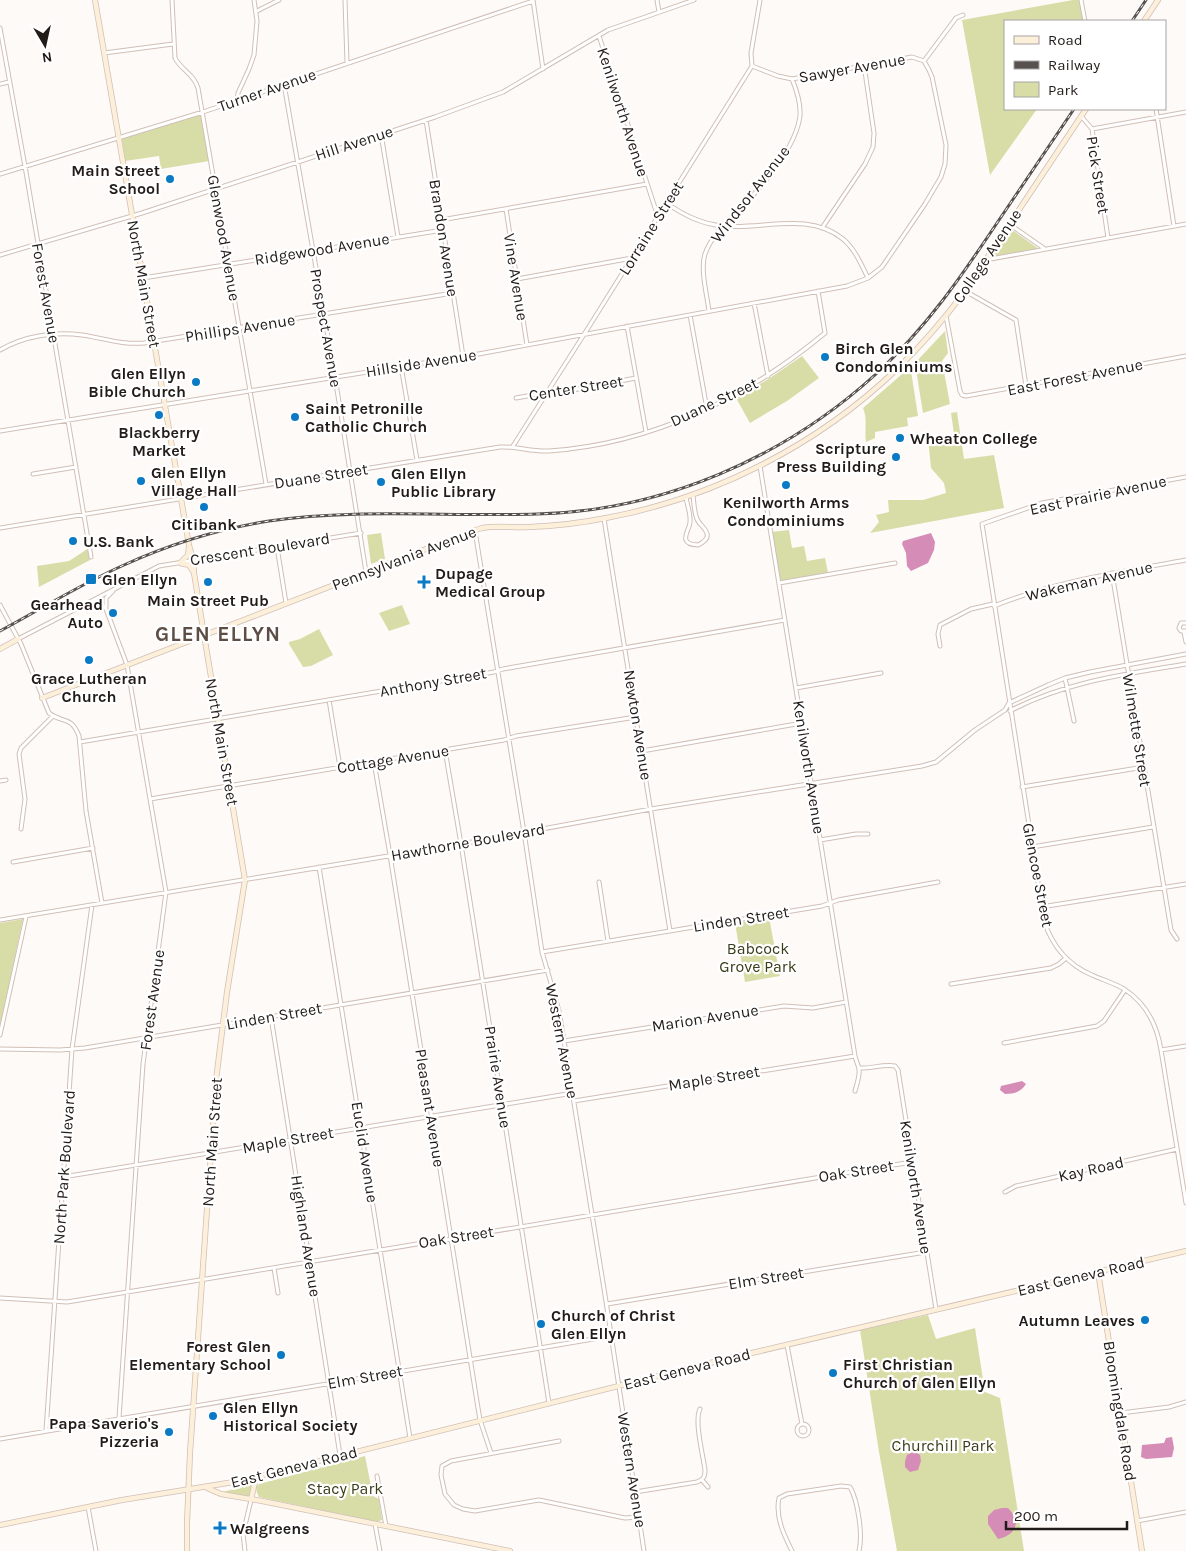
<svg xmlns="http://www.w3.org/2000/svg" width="1186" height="1551" font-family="Karla,sans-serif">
	<rect width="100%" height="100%" fill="#fefaf8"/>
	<path fill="#d8dda8" d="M1073,0H1081L1085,21H1005V109H1037L990,175L962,20Z
		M201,114L209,161L161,169L159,156L125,161L122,139Z
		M1008,227L1039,249L987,259Z
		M945,331L948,353L942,361L950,404L923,413L915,363Z
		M802,356L819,378L787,401L750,423L736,398L770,378Z
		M909,368L911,371L918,416L907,418L908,426L875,432V438L866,442C864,430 868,420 863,408Z
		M957,412L964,459L994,455L1004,508L870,533L879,522L876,515L889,512L888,500H923L946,493L944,483L931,468L928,438L954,434L951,413Z
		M789,530L792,548L804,546L807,561L825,558L828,573L779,581L771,532Z
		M381,533L385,559L371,564L367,535Z
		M89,548L90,560L39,587L37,566L69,561Z
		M402,605L410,624L389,631L379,613Z
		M319,629L333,655L311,666L303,667L289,644V642L300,639Z
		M769,917L780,976L745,982L735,923Z
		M23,919L0,1026V923Z
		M928,1315L936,1339L975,1328L985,1392L1000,1398L1024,1551H897L879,1452L860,1330Z
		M365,1456L373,1496L379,1499L382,1520L377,1522L259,1497C257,1493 254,1488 259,1484Z
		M253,1484L250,1497L223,1493V1492Z"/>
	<path fill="#d58cb7" d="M931,533L935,542L934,550L928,563L911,571L907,566L906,553L902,544L903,541Z
		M1022,1081L1026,1084C1021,1092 1014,1094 1005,1094L1000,1090L1001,1086Z
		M1172,1437L1174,1448L1172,1457L1146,1459L1141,1457L1142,1445L1164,1443L1166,1438Z
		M914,1451L920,1455L921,1461L918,1470L910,1472L905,1467V1461L907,1455Z
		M1002,1508H1008C1022,1522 1016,1535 998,1539L988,1524V1516L994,1510Z"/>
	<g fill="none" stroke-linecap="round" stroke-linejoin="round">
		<defs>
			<path id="street" d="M172,0L175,58C181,70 194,74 198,88L266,484
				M345,0L347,63
				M533,0L543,69
				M657,0L659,12
				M1081,0L1085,21
				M257,11L279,0
				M0,28L26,172L91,557
				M599,36L658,217
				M104,53L173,44
				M752,66L778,76L792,79L912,57L924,61
				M0,84L9,82
				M284,84L335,377L366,572
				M237,100L238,93L249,69L254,55L257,21L254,0
				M1156,109L1174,226
				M1081,116L1092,129L1108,238
				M426,120L463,356
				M1092,129L1186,112
				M381,134L398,237
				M0,174L203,112L533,1
				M666,203C684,215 701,224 723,226C763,230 808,211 843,239C855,249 861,264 868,278
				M506,209L527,345
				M441,220L647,184
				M1009,224L1045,249
				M822,228L865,164L873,147L874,133L864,65
				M0,255L142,213L435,117L503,92L608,30L694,0
				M985,260L1186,224
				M143,278L443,230
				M517,279L632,258
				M965,291L1016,320L1026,386
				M754,303L768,376
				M709,311C707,295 700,269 705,254C712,234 729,220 743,206C764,184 796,148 800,116C801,103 797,91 792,79
				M690,315L707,409
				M946,316L960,391L962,395L966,396L1186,356
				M627,326L646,432
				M0,350C24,336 55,331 82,335C103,338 122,345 144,343L453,293
				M401,366L417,460
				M516,398L538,394L557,393L636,378
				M0,431L473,355L847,286L868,278L882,267L925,204L941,177L945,164L946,145L932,77L929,70L924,61L956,18L963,15
				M513,446L590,325L752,66L751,53L760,0
				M760,466L855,1056C856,1061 858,1064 859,1069C860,1076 857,1084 855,1091
				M33,474L76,467
				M1186,477L1042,503L982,524L1044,921C1052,945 1068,965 1092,975C1103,980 1114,983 1124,989C1146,1003 1157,1025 1161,1050L1186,1203
				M686,497C687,505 691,514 690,522C690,530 676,544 698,545C718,535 700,527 697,519C694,512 694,503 693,495
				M604,519L670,931
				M0,528L500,447C517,446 531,452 549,451C651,444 747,398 825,333L818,291
				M475,531L524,832L542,952L559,1011L564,1041L605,1295L644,1551
				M277,547L286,603
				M1112,573L1171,930L1177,939
				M779,583L895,563
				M89,603L99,602L106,609L127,665L166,892L143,1064L119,1418
				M0,605L21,644L49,713C63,724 71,715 79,736L86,811L102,903
				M106,609V598L113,591
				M1186,623H1181L1179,628L1181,631H1186
				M1184,632L1186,642
				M18,639L159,566L361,533
				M940,646L938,634L940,625L971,609L993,604L994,606C1056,581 1120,572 1186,560
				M1065,678L1074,721
				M796,688L881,673
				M329,700L340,767
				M1010,711C1064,682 1126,674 1186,664
				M80,742L494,672L503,669L785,620
				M445,750L461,844L549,1403
				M642,751L802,723
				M374,762L390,855L478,1408L480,1420L491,1453
				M0,781L6,780
				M1022,787L1144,767
				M150,799L504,740L516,736L636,717
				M21,829L25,799L19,754L21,748L53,716
				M820,840L856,834H868
				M1032,847L1153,827
				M13,862L93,848
				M319,867L410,1438
				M599,882L608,941
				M1041,907L1186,884
				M0,920L461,844L651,809L922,766L936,762L975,730L1005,710L1009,703L1048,685L1065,678L1090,672L1186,654
				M542,952L822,906L838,900L938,882
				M951,984L1051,968L1059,964L1066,958
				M271,1017L340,1455
				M0,1035L26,917
				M564,1041L784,1006L813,1008L846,1002
				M1004,1043L1097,1026L1104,1021L1125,990
				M0,1049L60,1050L85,1048L548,970
				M1161,1050L1186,1046
				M859,1068C871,1069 882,1064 895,1066L898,1070L936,1309
				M574,1101L855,1056
				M63,1177L573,1093
				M1005,1192L1016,1186L1177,1149
				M274,1268L278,1293
				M0,1298L67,1302L912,1162
				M607,1304L926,1252
				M787,1345L802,1424
				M1121,1413L1169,1407L1186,1402
				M797 1430a6 6 0 1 1 12 0a6 6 0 1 1-12 0Z
				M46,1431L72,1049L92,905
				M0,1439L611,1336
				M559,1441L451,1461L442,1466L441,1475L445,1494L454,1505L463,1509L475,1511L539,1500L625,1518L639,1517
				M377,1476L386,1526
				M702,1480L708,1487
				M635,1492L697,1482C704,1479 705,1477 705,1470C703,1455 694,1421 700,1409
				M88,1507L96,1551
				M1137,1521L1186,1512
				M375,1524L380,1551
				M245,1551L243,1534L251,1500
				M792,1551C784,1535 775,1517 779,1498L787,1494L841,1486L850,1487C858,1501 863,1535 859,1551"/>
			<path id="secondary" d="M95,0L189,545L193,560L194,573L204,635L245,880L227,992L216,1080L190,1453L187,1523V1551
				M1144,21L1158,0
				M189,546L188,555L180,563L189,565L194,573
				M0,649L18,639
				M42,698C144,659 245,619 347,580C376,568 405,557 434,546C450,540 466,533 482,528C497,525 514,528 529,527C555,526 581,523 606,518C714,498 818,445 897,369C922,345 945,318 965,291L1086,109
				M1098,1272L1142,1551
				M207,1488L221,1494L262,1501L510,1551
				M251,1500L256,1477
				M0,1525L122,1500L240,1481L726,1359L1186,1251"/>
		</defs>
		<use href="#street" stroke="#d1bfb6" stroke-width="5"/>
		<use href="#secondary" stroke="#d1bfb6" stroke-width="6"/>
		<use href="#street" stroke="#fff" stroke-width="3"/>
		<use href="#secondary" stroke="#fdf0db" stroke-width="4.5"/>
		<defs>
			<path id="rail" d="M1132,21L1146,0
				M0,631C41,609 81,584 124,565C170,544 219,529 269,521C357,508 448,517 537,514C662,511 784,458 876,374C927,327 961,277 999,220C1024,183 1049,146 1074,109"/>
		</defs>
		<use href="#rail" stroke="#57524f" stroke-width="3"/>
		<use href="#rail" stroke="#fff" stroke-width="1" stroke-dasharray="4" stroke-linecap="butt"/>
	</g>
	<g fill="#0b7ac4" stroke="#fff" stroke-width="2">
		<circle cx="170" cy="179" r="5"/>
		<circle cx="825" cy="357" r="5"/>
		<circle cx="196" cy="382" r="5"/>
		<circle cx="159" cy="415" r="5"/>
		<circle cx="295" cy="417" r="5"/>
		<circle cx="900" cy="438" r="5"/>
		<circle cx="896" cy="457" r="5"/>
		<circle cx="141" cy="481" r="5"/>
		<circle cx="381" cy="482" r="5"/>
		<circle cx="786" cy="485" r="5"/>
		<circle cx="204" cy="507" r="5"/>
		<circle cx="73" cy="541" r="5"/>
		<rect x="85" y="573" width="12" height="12" rx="2.5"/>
		<circle cx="208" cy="582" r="5"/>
		<path d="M421.5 574.5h5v5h5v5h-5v5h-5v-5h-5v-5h5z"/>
		<circle cx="113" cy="613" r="5"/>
		<circle cx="89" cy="660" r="5"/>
		<circle cx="1145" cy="1320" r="5"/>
		<circle cx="541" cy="1324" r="5"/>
		<circle cx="281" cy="1355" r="5"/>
		<circle cx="833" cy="1373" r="5"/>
		<circle cx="213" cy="1416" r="5"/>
		<circle cx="169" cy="1432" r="5"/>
		<path d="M217.5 1520.5h5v5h5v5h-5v5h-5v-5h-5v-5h5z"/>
	</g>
	<g text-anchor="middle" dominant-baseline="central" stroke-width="4.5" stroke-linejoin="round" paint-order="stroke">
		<g font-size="16" fill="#221c19" stroke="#fff">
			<text transform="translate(852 68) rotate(-10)">Sawyer Avenue</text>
			<text transform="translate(267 90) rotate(-19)">Turner Avenue</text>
			<text transform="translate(623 112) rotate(72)">Kenilworth Avenue</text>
			<text transform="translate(354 143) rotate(-18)">Hill Avenue</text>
			<text transform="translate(1098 175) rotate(81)">Pick Street</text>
			<text transform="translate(750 194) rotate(-52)">Windsor Avenue</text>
			<text transform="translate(651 228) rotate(-58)">Lorraine Street</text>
			<text transform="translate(224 238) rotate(80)">Glenwood Avenue</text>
			<text transform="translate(444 238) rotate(81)">Brandon Avenue</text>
			<text transform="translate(322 249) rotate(-9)">Ridgewood Avenue</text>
			<text transform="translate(987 256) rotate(-56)">College Avenue</text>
			<text transform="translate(516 277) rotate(81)">Vine Avenue</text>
			<text transform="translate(144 284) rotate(80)">North Main Street</text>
			<text transform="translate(46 293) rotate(80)">Forest Avenue</text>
			<text transform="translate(240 328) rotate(-9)">Phillips Avenue</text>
			<text transform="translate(326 328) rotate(80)">Prospect Avenue</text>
			<text transform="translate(421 363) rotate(-9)">Hillside Avenue</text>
			<text transform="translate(1075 377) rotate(-11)">East Forest Avenue</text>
			<text transform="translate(576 388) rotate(-9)">Center Street</text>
			<text transform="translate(714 402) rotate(-25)">Duane Street</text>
			<text transform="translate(321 476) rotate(-9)">Duane Street</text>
			<text transform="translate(1098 495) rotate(-12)">East Prairie Avenue</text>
			<text transform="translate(260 549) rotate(-9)">Crescent Boulevard</text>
			<text transform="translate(404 558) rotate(-21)">Pennsylvania Avenue</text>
			<text transform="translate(1089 581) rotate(-13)">Wakeman Avenue</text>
			<text transform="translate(433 682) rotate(-10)">Anthony Street</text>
			<text transform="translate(638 725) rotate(81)">Newton Avenue</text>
			<text transform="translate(1137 730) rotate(81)">Wilmette Street</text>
			<text transform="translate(222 742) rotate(80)">North Main Street</text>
			<text transform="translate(393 759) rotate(-9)">Cottage Avenue</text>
			<text transform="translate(809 767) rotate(81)">Kenilworth Avenue</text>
			<text transform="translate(468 842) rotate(-10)">Hawthorne Boulevard</text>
			<text transform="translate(1038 875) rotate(79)">Glencoe Street</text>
			<text transform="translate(741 919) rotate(-9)">Linden Street</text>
			<text transform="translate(152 1000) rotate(-82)">Forest Avenue</text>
			<text transform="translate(274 1016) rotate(-10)">Linden Street</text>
			<text transform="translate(705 1018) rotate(-9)">Marion Avenue</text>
			<text transform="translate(562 1041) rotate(79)">Western Avenue</text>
			<text transform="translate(498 1077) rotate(81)">Prairie Avenue</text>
			<text transform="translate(714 1078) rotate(-9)">Maple Street</text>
			<text transform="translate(430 1108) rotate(81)">Pleasant Avenue</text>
			<text transform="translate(288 1140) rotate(-10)">Maple Street</text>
			<text transform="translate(212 1142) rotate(-86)">North Main Street</text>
			<text transform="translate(365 1152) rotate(81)">Euclid Avenue</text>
			<text transform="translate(64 1167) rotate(-86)">North Park Boulevard</text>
			<text transform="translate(1091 1169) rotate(-13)">Kay Road</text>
			<text transform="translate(856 1171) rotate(-9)">Oak Street</text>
			<text transform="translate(916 1187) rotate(81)">Kenilworth Avenue</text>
			<text transform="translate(306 1236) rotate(81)">Highland Avenue</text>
			<text transform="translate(456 1237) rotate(-9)">Oak Street</text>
			<text transform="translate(1081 1276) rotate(-13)">East Geneva Road</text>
			<text transform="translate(766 1278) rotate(-9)">Elm Street</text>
			<text transform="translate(687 1369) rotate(-14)">East Geneva Road</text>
			<text transform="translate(365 1377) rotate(-10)">Elm Street</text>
			<text transform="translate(1120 1411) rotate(81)">Bloomingdale Road</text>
			<text transform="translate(294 1467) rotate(-14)">East Geneva Road</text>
			<text transform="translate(632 1470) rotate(81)">Western Avenue</text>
		</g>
		<g font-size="16" font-weight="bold" fill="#221c19" stroke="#fff" text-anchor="start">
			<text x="160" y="170" text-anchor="end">Main Street<tspan x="160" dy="18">School</tspan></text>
			<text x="835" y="348">Birch Glen<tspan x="835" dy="18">Condominiums</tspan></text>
			<text x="186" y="373" text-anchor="end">Glen Ellyn<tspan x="186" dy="18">Bible Church</tspan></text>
			<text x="305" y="408">Saint Petronille<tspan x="305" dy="18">Catholic Church</tspan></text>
			<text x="159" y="432" text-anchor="middle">Blackberry<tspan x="159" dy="18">Market</tspan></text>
			<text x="910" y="438">Wheaton College</text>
			<text x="886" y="448" text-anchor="end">Scripture<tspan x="886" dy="18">Press Building</tspan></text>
			<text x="151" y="472">Glen Ellyn<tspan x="151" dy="18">Village Hall</tspan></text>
			<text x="391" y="473">Glen Ellyn<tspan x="391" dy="18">Public Library</tspan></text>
			<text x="786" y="502" text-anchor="middle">Kenilworth Arms<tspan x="786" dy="18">Condominiums</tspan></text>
			<text x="204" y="524" text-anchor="middle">Citibank</text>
			<text x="83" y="541">U.S. Bank</text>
			<text x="435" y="573">Dupage<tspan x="435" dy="18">Medical Group</tspan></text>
			<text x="102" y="579">Glen Ellyn</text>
			<text x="208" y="600" text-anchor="middle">Main Street Pub</text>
			<text x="103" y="604" text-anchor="end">Gearhead<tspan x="103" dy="18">Auto</tspan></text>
			<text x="89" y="678" text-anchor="middle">Grace Lutheran<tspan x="89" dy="18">Church</tspan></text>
			<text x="551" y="1315">Church of Christ<tspan x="551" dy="18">Glen Ellyn</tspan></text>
			<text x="1135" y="1320" text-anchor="end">Autumn Leaves</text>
			<text x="271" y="1346" text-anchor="end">Forest Glen<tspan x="271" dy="18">Elementary School</tspan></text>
			<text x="843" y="1364">First Christian<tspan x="843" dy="18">Church of Glen Ellyn</tspan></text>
			<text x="223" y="1407">Glen Ellyn<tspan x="223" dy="18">Historical Society</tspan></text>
			<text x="159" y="1423" text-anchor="end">Papa Saverio's<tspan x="159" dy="18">Pizzeria</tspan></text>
			<text x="230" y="1528">Walgreens</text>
		</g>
		<g font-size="16" fill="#3b3d1a" stroke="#fff">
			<text x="758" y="948">Babcock<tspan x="758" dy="18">Grove Park</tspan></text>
			<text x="943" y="1445">Churchill Park</text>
			<text x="345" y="1488">Stacy Park</text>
		</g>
		<g font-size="21" font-weight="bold" letter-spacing="1" fill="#5c4d45" stroke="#fff">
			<text x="218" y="634">GLEN ELLYN</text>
		</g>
	</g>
	<rect x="1004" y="20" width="162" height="90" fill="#ffffff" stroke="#a7a4a3"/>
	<rect x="1014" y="36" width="25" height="8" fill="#fdf0db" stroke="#a7a4a3"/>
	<text x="1048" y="45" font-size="15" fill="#221c19">Road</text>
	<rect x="1014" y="61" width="25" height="8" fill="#57524f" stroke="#a7a4a3"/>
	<text x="1048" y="70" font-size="15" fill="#221c19">Railway</text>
	<rect x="1014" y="82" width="25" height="15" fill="#d8dda8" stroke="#a7a4a3"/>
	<text x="1048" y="95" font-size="15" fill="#221c19">Park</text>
	<g transform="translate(45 45) rotate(171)" stroke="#ffffff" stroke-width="4" paint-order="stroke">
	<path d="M0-4L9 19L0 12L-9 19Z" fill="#221c19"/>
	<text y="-8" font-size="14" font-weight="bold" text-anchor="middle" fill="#221c19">N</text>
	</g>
	<path d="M1006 1521v8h121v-8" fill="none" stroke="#221c19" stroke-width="2.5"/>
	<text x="1014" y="1521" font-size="15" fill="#221c19" stroke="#ffffff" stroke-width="4" paint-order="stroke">200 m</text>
</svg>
